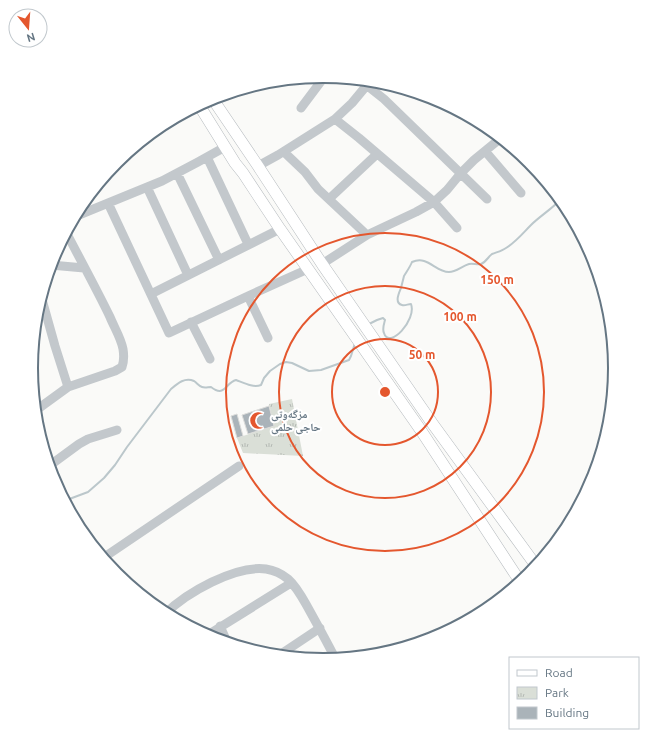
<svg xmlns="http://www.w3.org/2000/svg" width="647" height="737" font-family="Ubuntu,'Noto Naskh Arabic',sans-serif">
	<defs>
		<pattern id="park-tufts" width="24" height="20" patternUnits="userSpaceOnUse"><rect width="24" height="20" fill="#dadfd7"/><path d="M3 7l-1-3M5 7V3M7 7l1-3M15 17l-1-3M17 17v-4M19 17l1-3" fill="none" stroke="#b4b9b4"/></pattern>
	</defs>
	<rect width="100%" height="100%" fill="#fafaf8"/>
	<path fill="url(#park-tufts)" d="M292,399L303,456L243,453L237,438L274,426L269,404Z"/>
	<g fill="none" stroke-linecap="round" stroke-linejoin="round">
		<path stroke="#bbc7cb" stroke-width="2" d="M371,323L377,320L383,318L385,320C384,324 382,329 384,333C389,350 417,320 411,304C408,304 405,306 402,305C394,303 399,293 401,288C402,284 403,280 404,276C407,271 410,267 412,262C428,255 435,272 449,272C456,272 462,266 469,264C473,263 477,265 481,264C486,262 488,257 492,254C497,252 502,251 506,248C516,242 523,233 531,225C540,216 552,209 561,199
			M64,501L88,492L104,478L115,465L127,447L171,389C178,383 185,377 194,381C197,383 199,386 202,387C205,388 208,387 211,387C225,398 225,383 236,380C244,383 253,388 261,385L264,378L270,371L280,364L286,362L292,363L309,371L321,370L349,360L351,356L355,343"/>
	</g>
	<path fill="#aab3b9" stroke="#dcdcda" d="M269,406L274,426L248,434L242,415Z
		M237,414L243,436L237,438L231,416Z"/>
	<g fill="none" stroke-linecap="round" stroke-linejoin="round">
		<defs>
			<path id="major" d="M212,98L258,166L322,264L432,423L537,567
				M199,105L235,163L243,173L280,229L420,429L521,583"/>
		</defs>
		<use href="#major" stroke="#b5babe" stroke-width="12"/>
		<path stroke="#c3c8cc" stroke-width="9" d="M360,80L384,99L487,199
			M301,108L325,76
			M335,119L359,138L434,202L457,228
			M485,151L521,193
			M284,152L305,172L318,189L367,235
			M207,157L248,244
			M258,166L278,155L335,119L352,103L367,85
			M177,173L219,260
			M147,187L188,275
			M329,199L377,154
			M108,203L169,333L248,296L308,269
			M74,217L162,181L198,162L225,147
			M322,264L367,235L416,212L434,202L447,190L461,173L474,160L496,142
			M51,265L84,268
			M151,294L280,229
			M41,296L55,346L68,387
			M248,296L268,338
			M191,322L210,359
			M35,411L68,387L115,371L122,367C124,361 124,355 123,349C121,338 114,327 110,317C96,288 81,261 66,232
			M49,466L79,444L88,439L117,430
			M103,558L239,466
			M165,614C186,593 235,565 266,569C273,570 282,574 288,579C296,586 302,597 307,606C317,624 327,642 336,660
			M220,626L228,644
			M206,636L291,583
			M278,656L320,628"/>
		<use href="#major" stroke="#fff" stroke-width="11"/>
	</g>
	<g fill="none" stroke="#e4572e" stroke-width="2">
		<circle cx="385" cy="392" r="53"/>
		<circle cx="385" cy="392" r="106"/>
		<circle cx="385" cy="392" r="159"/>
	</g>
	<defs>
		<symbol id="mosque-bare" viewBox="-9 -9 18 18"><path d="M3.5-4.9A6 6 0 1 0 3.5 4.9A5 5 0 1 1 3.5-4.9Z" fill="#e4572e" stroke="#fff" stroke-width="2.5" paint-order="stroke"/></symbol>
	</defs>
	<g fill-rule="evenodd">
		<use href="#mosque-bare" x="246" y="408" width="25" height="25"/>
	</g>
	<g text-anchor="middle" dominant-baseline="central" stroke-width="4" stroke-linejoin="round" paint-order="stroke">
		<g font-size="11" font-weight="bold" fill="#657683" stroke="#fff" text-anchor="start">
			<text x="271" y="414">مزگەوتی<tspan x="271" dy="13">حاجی حلمی</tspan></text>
		</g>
	</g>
	<path d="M0 0H647V737H0ZM38 368a285 285 0 1 1 570 0a285 285 0 1 1-570 0Z" fill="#fff" fill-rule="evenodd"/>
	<path fill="none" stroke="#657683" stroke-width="2" d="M38 368a285 285 0 1 1 570 0a285 285 0 1 1-570 0Z"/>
	<circle cx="385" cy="392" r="6" fill="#e4572e" stroke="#fff" stroke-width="2"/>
	<g font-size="12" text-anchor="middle" font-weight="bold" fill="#e4572e" stroke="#fff" stroke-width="4" stroke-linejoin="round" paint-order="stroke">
		<text x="497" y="284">150 m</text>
		<text x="460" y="321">100 m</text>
		<text x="422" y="359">50 m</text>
	</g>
	<rect x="509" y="657" width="130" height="72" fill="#ffffff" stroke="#c1c8cd"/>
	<rect x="517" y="670" width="20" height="6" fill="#ffffff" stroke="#c1c8cd"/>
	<text x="545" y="677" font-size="12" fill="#657683">Road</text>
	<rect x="517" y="687" width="20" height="12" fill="url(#park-tufts)" stroke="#c1c8cd"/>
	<text x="545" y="697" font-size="12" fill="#657683">Park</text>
	<rect x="517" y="707" width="20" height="12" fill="#aab3b9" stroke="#c1c8cd"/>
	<text x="545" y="717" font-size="12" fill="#657683">Building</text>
	<g transform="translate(28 28) rotate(163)"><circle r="19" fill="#ffffff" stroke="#c1c8cd"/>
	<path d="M0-3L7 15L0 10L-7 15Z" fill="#e4572e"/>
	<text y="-6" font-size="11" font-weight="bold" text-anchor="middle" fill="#657683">N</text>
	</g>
</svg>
